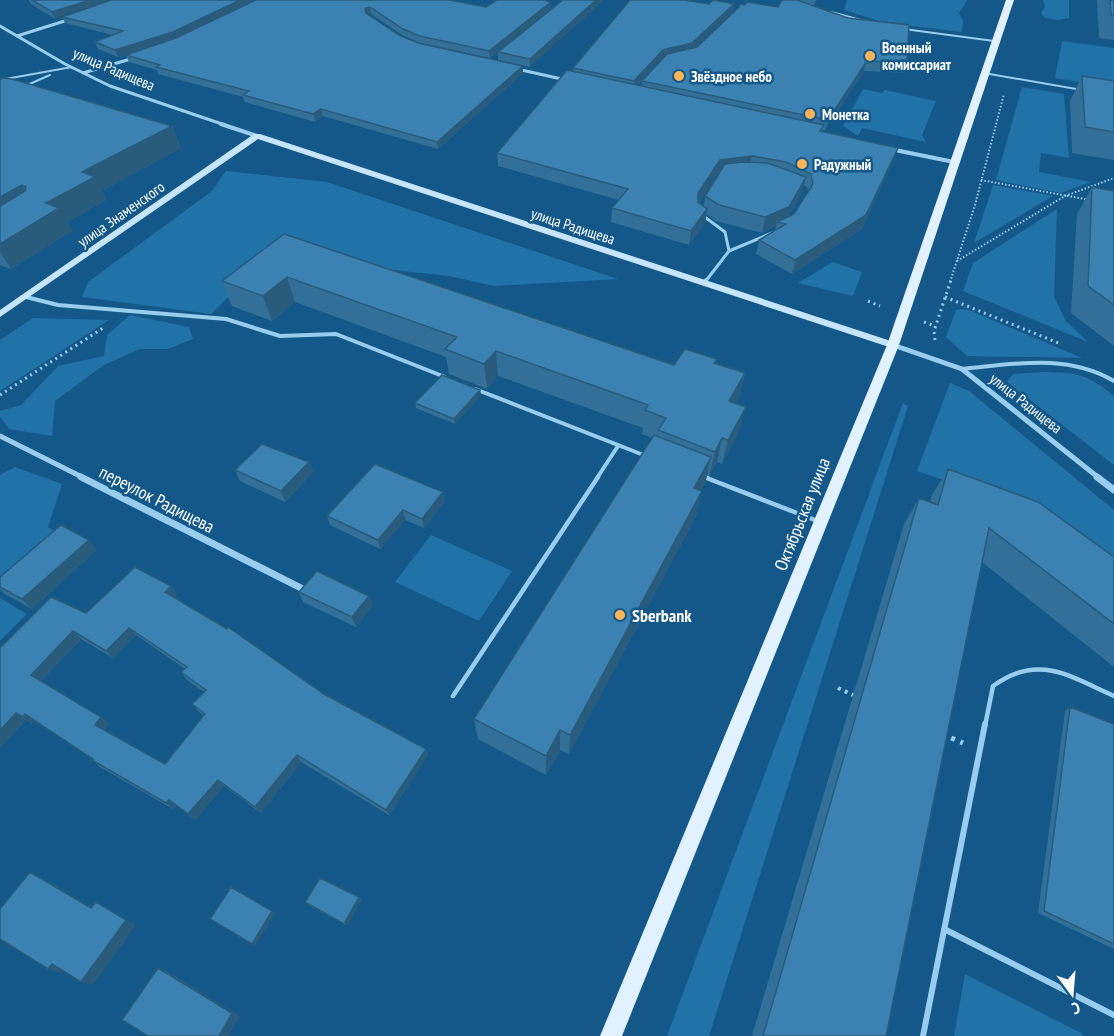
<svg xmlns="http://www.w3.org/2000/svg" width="1114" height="1036" font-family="'PT Sans Narrow',sans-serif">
	<rect width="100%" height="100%" fill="#135889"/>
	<path fill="#2172a7" d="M847,0H967L959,13L963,21L962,32L886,23L844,10Z
		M1043,0H1069V18L1058,20L1045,18L1041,13L1045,6Z
		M1062,41L1114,48V88L1055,78Z
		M1022,87L1064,94L1069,158L1041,153L1039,172L1091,182L1061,193L996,180Z
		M863,89L882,93L885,90L936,101L922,135L926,142L862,128L858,136L843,126Z
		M226,171L327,182L618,279L494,286L449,276L347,265L260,266L211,314L82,297L88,282L212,191Z
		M993,185L1053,196L974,243Z
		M1057,209L1054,297L1066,321L1088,342L963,291L973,263Z
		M833,262L862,272L853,296L798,283Z
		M962,309L971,311L1082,358L967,356L946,337L956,310Z
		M130,315L189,327L193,339L168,349H140L104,365L55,401L52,436L9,429L0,417V411L21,405L58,366L104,356L107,335Z
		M33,318L109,320L0,391V340Z
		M1042,372C1075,372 1088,374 1114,396V465L1007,382L1013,374Z
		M950,383L969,391L1114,510V569L1039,512L917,471Z
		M903,403L908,406L709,1036H667Z
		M15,467L62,484L48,527L62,536L0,590V475Z
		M431,535L512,571L479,621L395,582Z
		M0,598L27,614L0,641Z
		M965,974L1083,1034L1082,1036H954Z"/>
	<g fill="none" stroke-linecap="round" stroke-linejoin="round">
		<path stroke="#98cdf0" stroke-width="2" stroke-dasharray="1.5 2" stroke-linecap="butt" d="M981,180L1090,200
			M957,261L1065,196L1114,178
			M950,282L975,205L1004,94"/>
		<path stroke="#98cdf0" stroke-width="3" stroke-dasharray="2 4" stroke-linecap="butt" d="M945,297L1061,344
			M868,301L880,306
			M924,322L935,326
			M935,340L934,331L951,280
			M0,395L103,328"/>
		<path stroke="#98cdf0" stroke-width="4" stroke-dasharray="3 4.5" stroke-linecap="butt" d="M838,688L853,695"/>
		<path stroke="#98cdf0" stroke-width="5" stroke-dasharray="4 6" stroke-linecap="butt" d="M942,734L963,743"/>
		<path stroke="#98cdf0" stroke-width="2" d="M831,12L861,20
			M904,29L994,41
			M984,73L1082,90
			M0,80L72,67
			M25,86L50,75"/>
		<path stroke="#98cdf0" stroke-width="3" d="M702,215L725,232L729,251
			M705,282L729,251L772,233"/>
		<path stroke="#98cdf0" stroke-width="4" d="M704,283L706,280
			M26,297L58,305L226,319L280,336L336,334L445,377
			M962,369C1014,364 1067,353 1114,381
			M475,389L646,456
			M702,476L708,478
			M597,478L618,446"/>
		<path stroke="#98cdf0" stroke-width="4.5" d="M704,477L820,522
			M453,696L598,477
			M985,726L993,686C1038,653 1069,676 1114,696"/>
		<path stroke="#98cdf0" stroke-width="6" d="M944,929L1114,1015
			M923,1036L985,724"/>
		<path stroke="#98cdf0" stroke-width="3" d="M0,26L65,64L110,86L225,125
			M17,36L71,19
			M517,69L566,80
			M83,73L134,58"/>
		<path stroke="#98cdf0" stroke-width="4" d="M221,124L257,136
			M890,149L954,162"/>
		<path stroke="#98cdf0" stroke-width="5" d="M893,345L962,369L1099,478
			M0,436L84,478"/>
		<path stroke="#98cdf0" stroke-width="7" d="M81,477L301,588
			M1097,477L1114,490"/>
		<path fill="#c6e5fb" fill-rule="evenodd" d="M254,134H260L897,343L898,345L897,347H889L258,139L0,317V310Z"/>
		<path fill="#e1f1ff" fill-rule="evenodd" d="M1006,0H1014L899,345L622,1036H600L887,345Z"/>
	</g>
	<path fill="#337099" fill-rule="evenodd" d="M29,0H449L486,7L551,2V8L490,58L421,43L404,36L371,14H367L399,35L418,43L523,66V73L438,149L323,116L315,122L245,102L243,97L158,74L157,70L129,62L126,55L118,57L98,49L95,42L113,35L65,23L62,17L55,19L31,4Z
		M563,0L530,67L498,60V52Z
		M782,0H816L814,6L907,63L904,73L864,71L825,130H823L822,131L893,161L862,229L792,274L756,254L759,240L775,231L776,226L762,233L716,221L707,214L705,222L689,245L611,222L612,208L619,200L498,166L497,153L573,71V68L733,12L695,47L778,7ZM662,58H664L642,81V86L638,85ZM718,173H719L705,196L704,206L699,202ZM803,185L807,187L808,192L794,214L788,217L802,192Z
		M1097,0H1114V40L1099,38Z
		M1082,76L1114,81V160L1072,153L1070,101Z
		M0,80L172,126L181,148L102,191L106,200L67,222L72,231L11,269L0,265Z
		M1092,187L1114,191V346L1071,313L1077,214Z
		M284,234L674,365L717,359L716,363L745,373L739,398L736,403L739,431L722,464L717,462L709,476L707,475L705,484L701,490L696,516L569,754L560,750L546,775L478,739L474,719L652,438L642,434L643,428L498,376L487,389L449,374L446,357L295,302L272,321L232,306L222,281Z
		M480,390L481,395L455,424L416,408L415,403Z
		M309,462L313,472L285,502L240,481L235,470Z
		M948,469L1114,557V667L982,562L886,1036H752L904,524L919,498L930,502L932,495Z
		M443,492L445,501L424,528L405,520L380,549L330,525L327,516Z
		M97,550L32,609L3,593L0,589V577Z
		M171,586L177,595L174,597L324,694L426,749L428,755L389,815L301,762L261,813L224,786L195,820L176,806L173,809L100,767L92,760L93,759L34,721L32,724L26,720L0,747V648L86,613ZM136,635L185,669L181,672L187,680L204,692L192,704L198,711L204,716L165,764L104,730L109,724L101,717L41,681L81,639L113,658Z
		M299,592L369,596L373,605L356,627L303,602Z
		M1070,707L1114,724V949L1038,913L1065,711Z
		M359,897L361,900L347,926L308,905L305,902Z"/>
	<path fill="#295b7d" d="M90,0H114L55,19L52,12Z
		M240,0H256L176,39L118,57L115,50Z
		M596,0H604L530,67V59Z
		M551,2V8L490,58L489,51Z
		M734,4L733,12L691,51L662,58L634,89V81L663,50Z
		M370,7L371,14H366L365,8Z
		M867,61L864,71L825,130L828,120Z
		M523,66V73L438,149L437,142Z
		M321,109L323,116L315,122L313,114Z
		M172,126L181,148L102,191L106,200L67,222L72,231L11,269L0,252V244L82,172Z
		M898,148L893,161L862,229L792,274L795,260Z
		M752,156L749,169L718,173L696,207L698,193L720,160Z
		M806,177L802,192L785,222H777L776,226L762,233L765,217Z
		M22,185L35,208L0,229V197Z
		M707,209L705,222L689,245L691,231Z
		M287,277L295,302L272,321L263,296Z
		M496,351L498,376L487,389L484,364Z
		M745,373L739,398L724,425L729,401Z
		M480,390L481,395L455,424L454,419Z
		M746,407L739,431L722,464L728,440Z
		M722,438L717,462L709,476L715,452Z
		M711,457L705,484L688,514L694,488Z
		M309,462L313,472L285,502L281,491Z
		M702,491L696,516L569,754L570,735Z
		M443,492L445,501L424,528L422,519Z
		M403,510L405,520L380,549L378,540Z
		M89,540L97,550L32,609L22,599Z
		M171,586L177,595L171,600L165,592Z
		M369,596L373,605L356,627L352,617Z
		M129,628L136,635L113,658L106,651Z
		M73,631L81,639L40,682L31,675Z
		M16,713L26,720L0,747V730Z
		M25,714L34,721L32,724L23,717Z
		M101,717L109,724L103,732L95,725Z
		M560,730V750L546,775V756Z
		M426,749L428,755L389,815L386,810Z
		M297,755L301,762L261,813L255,807Z
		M218,780L224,786L195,820L188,814Z
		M169,800L176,806L173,809L166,803Z
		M30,872L42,878L102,913L91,908Z
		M359,897L361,900L347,926L344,924Z
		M96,902L136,925L93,985L81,982Z
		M272,911L276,913L255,946L252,944Z
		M52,964L64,968L60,973L48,969Z
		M158,968L167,971L240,1016L229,1036H219Z"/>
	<path fill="#3b82b2" stroke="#295b7d" stroke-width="1.5" fill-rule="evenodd" d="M32,0H90L52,12Z
		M111,0H240L173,32L115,50L95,42L123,31L62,17Z
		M256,0H449L486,7L497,0H543L551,2L489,51L420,36L403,29L370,7L365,8L366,13L399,35L418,43L523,66L437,142L321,109L313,114L243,95L249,91L156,67L160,65L126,55L176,38Z
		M563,0H596L530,59L498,52Z
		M630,0H684L709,4L713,0L734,4L692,43L663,50L634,81L573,68Z
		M782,0H797L848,18L909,25L907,63L867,61L828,120L642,81L667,54L697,47L739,7L740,4L745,5L747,2L778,7Z
		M1110,0H1114V15H1111Z
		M567,70L824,125L820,131L898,148L866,215L795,260L759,240L786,224L777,222L794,214L813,184L811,174L786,162L752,156L720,160L698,193V202L707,209L691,231L612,208L628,189L497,153Z
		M1082,76L1114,81V132L1085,127Z
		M3,78L12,79L172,126L82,172L95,177L46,203L59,208L0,244V206L25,191L26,187L22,185L0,197V80Z
		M743,162L768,163L806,177L789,207L765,217L719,205L705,196L725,164Z
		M1092,187L1114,191V305L1088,286Z
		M284,234L674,365L685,349L717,359L714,363L745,373L729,401L746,407L728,440L722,438L715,452L658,430L666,418L645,410L648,405L496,351L484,364L445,349L457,337L287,277L263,296L222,281Z
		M442,375L480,390L454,419L415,403Z
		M654,435L711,457L694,488L702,491L570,735L560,730L546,756L474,719Z
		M262,444L309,462L281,491L235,470Z
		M375,464L443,492L422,519L403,510L378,540L327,516Z
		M948,469L1038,502L1114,557V624L989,528L886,1036H763L919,498L938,505Z
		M61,525L89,540L22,599L0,587V577Z
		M135,567L171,586L165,592L227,629L228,627L324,694L426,749L386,810L297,755L255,807L218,780L188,814L169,800L166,803L92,760L93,759L25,714L23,717L16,713L0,730V648L51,597L86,613ZM129,628L187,667L181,672L206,690L192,704L205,714L165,764L95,725L101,717L31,675L73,631L106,651Z
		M317,571L369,596L352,617L299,592Z
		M1070,707L1114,724V944L1044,911Z
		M30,872L91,908L96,902L126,920L81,982L52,964L48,969L0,939V909Z
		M320,878L359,897L344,924L305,902Z
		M231,887L272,911L252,944L210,919Z
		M158,968L232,1013L219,1036H148L122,1020Z"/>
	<g fill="#ffb557" stroke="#135889" stroke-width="2">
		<circle cx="870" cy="56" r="6"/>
		<circle cx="679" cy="76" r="6"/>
		<circle cx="810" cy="114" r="6"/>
		<circle cx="802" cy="164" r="6"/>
		<circle cx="620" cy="615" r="6"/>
	</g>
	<g text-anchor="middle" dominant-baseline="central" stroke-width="5" stroke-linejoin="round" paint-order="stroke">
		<g font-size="15" font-weight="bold" fill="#fff" stroke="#135889" text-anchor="start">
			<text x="882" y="47">Военный<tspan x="882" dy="17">комиссариат</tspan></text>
			<text x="691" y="76">Звёздное небо</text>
			<text x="822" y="114">Монетка</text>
			<text x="814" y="164">Радужный</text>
		</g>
		<g font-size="15" fill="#fff" stroke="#135889">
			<text transform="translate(114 69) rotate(23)">улица Радищева</text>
			<text transform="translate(121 214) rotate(-35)">улица Знаменского</text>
			<text transform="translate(573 226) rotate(18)">улица Радищева</text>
			<text transform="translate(1026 403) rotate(38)">улица Радищева</text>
		</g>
		<g font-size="18" fill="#fff" stroke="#135889">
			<text transform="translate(157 499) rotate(27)">переулок Радищева</text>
			<text transform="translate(802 514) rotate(-68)">Октябрьская улица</text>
		</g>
		<g font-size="18" font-weight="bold" fill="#fff" stroke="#135889" text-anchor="start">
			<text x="632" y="615">Sberbank</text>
		</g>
	</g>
	<g transform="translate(1072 994) rotate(164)" stroke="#135889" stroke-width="4.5" paint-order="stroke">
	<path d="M0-4.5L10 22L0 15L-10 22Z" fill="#ffffff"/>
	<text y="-9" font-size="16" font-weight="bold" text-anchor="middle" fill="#ffffff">С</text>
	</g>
</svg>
